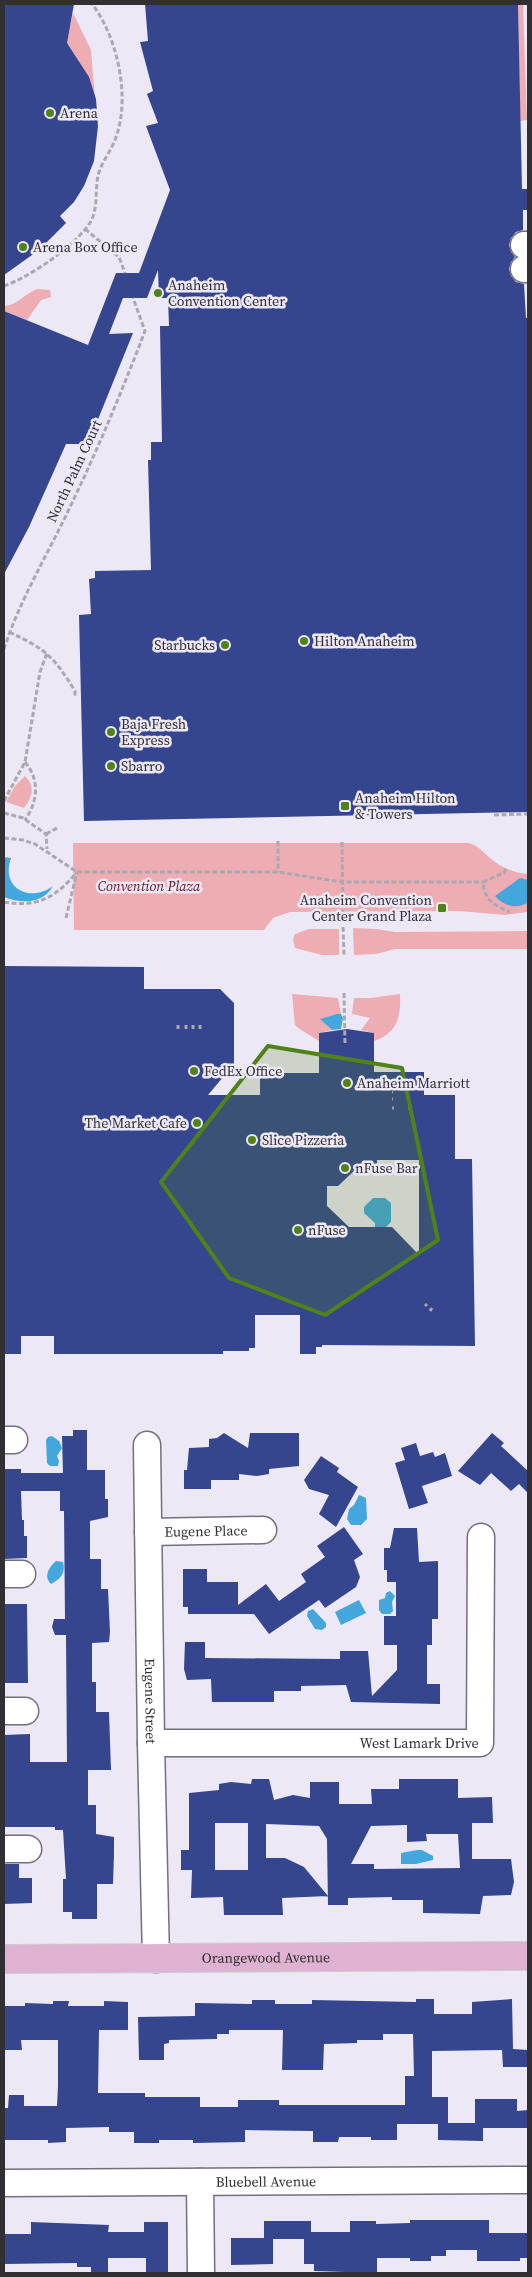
<svg xmlns="http://www.w3.org/2000/svg" width="532" height="2277" font-family="'Source Serif 4',serif">
	<rect width="100%" height="100%" fill="#ede8f5"/>
	<path fill="#eeadb3" d="M518,4H523L527,120L520,121Z
		M73,13L91,50L95,99C87,73 75,52 57,31L63,24L70,26Z
		M37,289L50,290L51,297L41,300L27,320L4,311V306C18,305 24,294 37,289Z
		M25,776C36,786 32,798 24,808L6,802L15,786Z
		M73,843H469C480,846 486,856 495,862C505,869 516,873 528,874V912L505,915L459,911L290,912L273,918L264,930H74Z
		M353,928L376,929L395,932L528,931V949H395L376,954L354,955Z
		M309,929H339V955H322L295,948L293,939L295,934Z
		M292,994L338,998L341,1014L321,1019L332,1030L319,1033V1041L298,1028L295,1025Z
		M400,994C401,1016 398,1033 374,1041V1033L361,1030L370,1018L352,1014L354,998H371Z"/>
	<path fill="#43a7dd" d="M4,857L11,858C0,889 31,903 53,886C43,904 21,904 4,897Z
		M520,878L528,880V902C518,910 503,906 495,896Z
		M337,1014H341L343,1018L341,1029L332,1030L320,1019Z
		M373,1198H385L391,1203V1222L386,1227V1254L375,1239V1223L364,1213V1207Z
		M52,1436L59,1441L62,1448L57,1456L59,1461L58,1466H50L47,1463L46,1440L48,1437Z
		M359,1495L366,1498L367,1519L361,1525H351L347,1519L349,1509L354,1505Z
		M56,1561L63,1562C66,1574 60,1579 51,1584C43,1577 49,1567 56,1561Z
		M390,1591L395,1596L392,1602L393,1611L390,1614H382L379,1610V1600L385,1598L386,1593Z
		M359,1600L366,1613L341,1625L335,1612Z
		M313,1609L326,1623V1627L322,1630L315,1629L307,1616L308,1611Z
		M417,1850H422L433,1856V1860L416,1864H401V1853Z"/>
	<path fill="#35468e" fill-rule="evenodd" d="M4,4H74L67,43L89,77L96,99L98,126L94,161L84,186L74,202L60,216L66,223L39,250L4,275Z
		M145,4H518L522,189H528V210H523V230L516,232L511,238L509,245L511,252L515,257L511,262L509,269L511,276L516,282L524,284L526,318H528V812L84,821L79,615L91,614L89,579L95,578V571L151,570L148,460H151V442H162L160,326H169L168,298H159L158,270L147,298H123L109,334L133,333L88,444H66L29,527L4,574V311L88,345L116,273H139L170,190L146,126L158,123L147,94L153,91L140,42L148,41Z
		M4,966L144,967V989H220L234,1003V1064L208,1095H260V1073H319V1033L347,1029L374,1033V1072H424V1095H455V1159H472L475,1346L322,1345V1347H316V1354H300V1315H255V1348H249V1351H223V1354H54V1336H21V1354H4ZM377,1160H419V1255L392,1227H349L327,1206V1186H338L356,1169L377,1168Z
		M73,1430H87V1470H105V1499H108V1517L90,1521V1559H101V1589H108L110,1632L109,1642L92,1643V1682H96V1712H109L111,1770H88V1805H96V1834L114,1837V1855L113,1884H97V1919H72V1912H63V1879H66L63,1830H55V1827H4V1735L30,1734V1762H67L66,1635H55L52,1627L54,1619H65L64,1511H60V1491H21L22,1520H24V1536H27V1558L4,1559V1469H21V1473H63L62,1436H73Z
		M224,1433L248,1448L250,1433H299V1466L269,1469V1474L257,1476L239,1474V1480H211V1489H184V1470H187L189,1448L209,1447V1439L217,1438Z
		M492,1433L504,1443L501,1446L528,1471V1493L519,1484L511,1491L491,1473L480,1485L458,1471Z
		M416,1443L420,1456L433,1452L435,1457L445,1453L452,1476L422,1486L428,1503L409,1509L395,1463L405,1460L401,1448Z
		M321,1456L339,1468L337,1472L358,1487L336,1527L319,1514L329,1495L309,1489L304,1480Z
		M344,1527L363,1554L354,1560L360,1577L356,1587L325,1608L319,1600L269,1634L254,1614H188V1607H183V1569H207V1582H238V1605L266,1584L279,1601L306,1582L301,1574L325,1557L317,1546Z
		M394,1528H417L419,1562L438,1561V1619H432V1645H427V1684H440V1704L351,1702L346,1685L301,1686V1691H274V1702H212L211,1679L187,1680L184,1669L185,1642H205V1658L340,1659V1651H368L372,1696L397,1670V1645H384V1616H396V1582H387V1570H384V1548H390Z
		M4,1604H27L28,1683H4Z
		M252,1779H269L274,1800L293,1795L310,1798V1782H339V1804H372L371,1789H399V1779H458V1798L492,1797L493,1823H472V1859H511L514,1882L511,1895L483,1896L480,1914L423,1913V1900H392V1897L348,1898V1905H328L327,1839L319,1826L266,1824V1858H285L304,1867L328,1896L282,1898L283,1915H224L223,1897L191,1898L192,1870H181V1850H189V1793L219,1790V1784L231,1782L251,1784ZM215,1823H248V1870H215ZM407,1825V1842L427,1841L426,1834H458L460,1868L374,1869V1864H351L371,1826Z
		M4,1864H19V1878H32V1903L4,1904Z
		M416,1999H434V2014H472V2002L512,1999L513,2049L528,2050V2067H503L502,2050L432,2051V2097H448V2123H475V2099H517V2111L528,2110V2128H483V2141L438,2140V2124H397V2140H371V2137H339L338,2142H313V2131L245,2130V2142L193,2143V2140H159V2143H134V2132H109V2127L66,2128V2142L48,2143V2140H4V2108H8L9,2095H24V2106H57L58,2086V2040H21L22,2050H4V2006H25V2003L53,2004V2001H69L68,2006H104V2001L128,2002V2030H99L98,2093H145V2097H200V2107H238V2100H279V2105H405V2076H414L413,2034H383V2040H357V2043L324,2044L323,2070H282L283,2030H229V2034H217V2039L169,2040V2043L164,2044V2060H139L138,2017L195,2016V2003L252,2004V2000H275V2004H312V2000L416,2002Z
		M410,2220H489V2233H528V2258H520V2261H477V2250H446V2256H431V2261H410V2258H377V2273L314,2271V2264H304V2239H273V2264L231,2265V2238H264V2221H311V2232H350V2221H376V2224L410,2223Z
		M31,2222L109,2225L108,2232H144V2222H168V2273H146V2258H108V2272H91V2267H77V2263L4,2264V2234H31Z"/>
	<g fill="none" stroke-linecap="round" stroke-linejoin="round">
		<defs>
			<g id="minor">
				<path d="M524,245H528"/>
				<path d="M524,269H528"/>
				<path d="M4,1440H14"/>
				<path id="s1" d="M147,1445L151,1743L156,1959"/>
				<path id="s2" d="M148,1532L263,1530"/>
				<path d="M4,1574H22"/>
				<path d="M4,1711H25"/>
				<path id="s3" d="M151,1743H480L481,1537"/>
				<path d="M4,1849H28"/>
				<path d="M200,2182L201,2273"/>
				<path id="s4" d="M4,2183L528,2180"/>
			</g>
			<g id="major">
				<path id="s5" d="M4,1959L528,1956"/>
			</g>
		</defs>
		<use href="#minor" stroke="#74707b" stroke-width="29"/>
		<use href="#major" stroke="#cecdce" stroke-width="30"/>
		<path stroke="#aca8b2" stroke-width="3" stroke-dasharray="5 2.5" stroke-linecap="butt" d="M85,229L119,257L125,273
			M4,286C30,277 77,245 91,221C98,208 95,190 98,176C101,162 113,149 117,134C130,95 117,36 92,4
			M9,632C46,649 54,657 75,691V696
			M4,649C20,599 48,554 70,507C98,449 122,391 145,331L133,298
			M25,762C40,780 38,801 25,820
			M4,801L25,762L40,672L47,653
			M4,813L23,818L46,834L47,849
			M494,815L528,814
			M46,834L59,827
			M4,838L23,840L35,844L77,872H278L342,882H483
			M278,841V872
			M342,842L343,915
			M506,869L504,873L483,882C484,900 494,905 510,912
			M4,902C38,908 56,897 77,872
			M66,918L77,872
			M343,927L344,956
			M344,993L345,1044
			M178,1025V1029
			M186,1025V1029
			M193,1025V1029
			M200,1025V1029
			M392,1092H393
			M407,1092H409
			M392,1099H393
			M407,1099H410
			M392,1108H394
			M408,1108H410
			M425,1306L427,1304
			M430,1311L432,1308"/>
		<use href="#minor" stroke="#fff" stroke-width="26"/>
		<use href="#major" stroke="#dfb2d1" stroke-width="28"/>
	</g>
	<path fill="#508317" fill-opacity="0.2" stroke="#508317" stroke-width="4" stroke-linejoin="round" d="M268,1046L402,1068L438,1240L325,1315L229,1278L161,1182Z"/>
	<g fill="#508317" stroke="#ede8f5" stroke-width="2">
		<circle cx="50" cy="113" r="5"/>
		<circle cx="23" cy="247" r="5"/>
		<circle cx="158" cy="293" r="5"/>
		<circle cx="304" cy="641" r="5"/>
		<circle cx="225" cy="645" r="5"/>
		<circle cx="111" cy="732" r="5"/>
		<circle cx="111" cy="766" r="5"/>
		<rect x="340" y="801" width="10" height="10" rx="2.5"/>
		<rect x="437" y="903" width="10" height="10" rx="2.5"/>
		<circle cx="194" cy="1071" r="5"/>
		<circle cx="347" cy="1083" r="5"/>
		<circle cx="197" cy="1123" r="5"/>
		<circle cx="252" cy="1140" r="5"/>
		<circle cx="345" cy="1168" r="5"/>
		<circle cx="298" cy="1230" r="5"/>
	</g>
	<g text-anchor="middle" dominant-baseline="central" stroke-width="5" stroke-linejoin="round" paint-order="stroke">
		<g font-size="14" fill="#312f34" stroke="#ede8f5" text-anchor="start">
			<text x="60" y="113">Arena</text>
			<text x="33" y="247">Arena Box Office</text>
			<text x="168" y="285">Anaheim<tspan x="168" dy="16">Convention Center</tspan></text>
			<text x="314" y="641">Hilton Anaheim</text>
			<text x="215" y="645" text-anchor="end">Starbucks</text>
			<text x="121" y="724">Baja Fresh<tspan x="121" dy="16">Express</tspan></text>
			<text x="121" y="766">Sbarro</text>
			<text x="355" y="798">Anaheim Hilton<tspan x="355" dy="16">&amp; Towers</tspan></text>
			<text x="432" y="900" text-anchor="end">Anaheim Convention<tspan x="432" dy="16">Center Grand Plaza</tspan></text>
			<text x="204" y="1071">FedEx Office</text>
			<text x="357" y="1083">Anaheim Marriott</text>
			<text x="187" y="1123" text-anchor="end">The Market Cafe</text>
			<text x="262" y="1140">Slice Pizzeria</text>
			<text x="355" y="1168">nFuse Bar</text>
			<text x="308" y="1230">nFuse</text>
		</g>
		<g font-size="14" fill="#312f34" stroke="#ede8f5">
			<text transform="translate(74 471) rotate(-65)">North Palm Court</text>
			<text stroke="none"><textPath href="#s2" startOffset="58">Eugene Place</textPath></text>
			<text stroke="none"><textPath href="#s1" startOffset="256">Eugene Street</textPath></text>
			<text stroke="none"><textPath href="#s3" startOffset="268">West Lamark Drive</textPath></text>
			<text stroke="none"><textPath href="#s5" startOffset="262">Orangewood Avenue</textPath></text>
			<text stroke="none"><textPath href="#s4" startOffset="262">Bluebell Avenue</textPath></text>
		</g>
		<g font-size="14" font-style="italic" fill="#681026" stroke="#ede8f5">
			<text x="149" y="886">Convention Plaza</text>
		</g>
	</g>
	<rect width="532" height="2277" fill="none" stroke="#312f34" stroke-width="10"/>
</svg>
